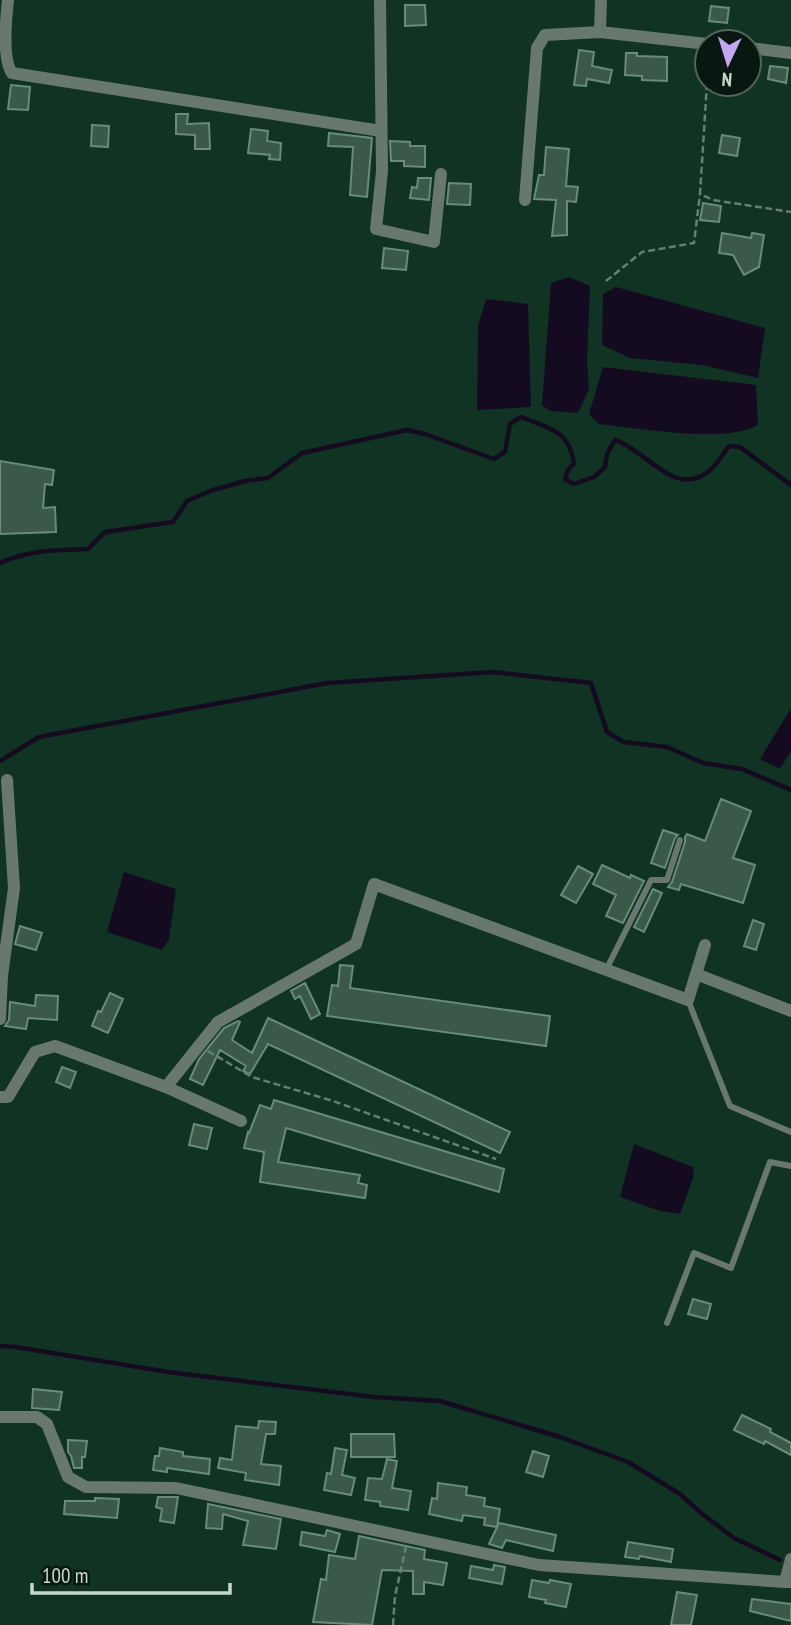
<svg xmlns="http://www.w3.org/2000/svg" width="791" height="1625" font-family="'PT Sans Narrow',sans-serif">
	<rect width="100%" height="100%" fill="#103323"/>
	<path fill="#140b20" d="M569,277L590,286L587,361L589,389L578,413L550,411L542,405L551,283Z
		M616,287L765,328L758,378L702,365L630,358L602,345L603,294Z
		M486,299L528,304L531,407L477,410L478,326Z
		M603,367L756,385L758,425C727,444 637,428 599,424L589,414Z
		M791,708V751L780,769L760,759Z
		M124,872L176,889L169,939L162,950L107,932Z
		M634,1144L693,1167L694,1175L680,1214L660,1211L620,1197Z"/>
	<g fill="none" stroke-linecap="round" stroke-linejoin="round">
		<path stroke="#140b20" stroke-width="4.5" d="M0,563C27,550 58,550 88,549L105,532L173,522L187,501L210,491L245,481L268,478L302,453L407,430L425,434L494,459L505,452L510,424L521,417C549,428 569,430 574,463L568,470L565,479L574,484L594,477L605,467L607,454L615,440C645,449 674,498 708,472C716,466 723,454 729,446L740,447L791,485
			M0,761L39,737L327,683L493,672L591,683L607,732L624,742L667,747L703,763L742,769L791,790
			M0,1346L16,1347L168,1372L374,1397L440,1401L560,1437L628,1462L680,1494L701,1513L734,1538L780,1560"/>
	</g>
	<path fill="#3b5949" stroke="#688c79" stroke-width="2" d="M405,5H425L426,25L405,26Z
		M711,6L729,8L727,23L709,21Z
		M579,50L594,52L592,66L612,70L609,83L587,79L586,86L574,85Z
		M626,53H637V56L667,57V81L642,80V76L625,75Z
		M770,66L788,68L786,83L768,79Z
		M11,85L30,87L28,110L8,109Z
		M176,114H188L187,124L209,123L210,149H195V135L176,134Z
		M92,125L109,126L108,147L91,146Z
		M251,129L268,131L267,141L281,143L280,160L269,159L270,155L248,153Z
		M329,133L372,138L367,197L350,195L353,147L328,146Z
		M722,135L740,138L737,156L719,153Z
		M390,141L410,142V146H425V167L404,166V161H391Z
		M546,147L569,149L566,186L578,187L576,202L567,201V235L552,236L556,200L534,199L539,175H544Z
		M418,178H431L429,200L410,198L412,187L417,188Z
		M449,183L471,184L470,205L447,204Z
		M703,203L721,206L719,222L700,220Z
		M722,233L751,238L752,233L764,235L759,267L744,275L733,255L719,253Z
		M384,248L408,251L406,270L382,268Z
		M0,461L54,470L52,485L45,484L43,508L55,507L56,532L0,534Z
		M721,799L751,811L733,858L755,865L743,903L681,884L679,890L668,887L672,882L685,842V837L687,834L705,841Z
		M663,830L678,835L675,838L665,868L651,863Z
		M602,865L630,878L631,875L644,881L623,923L606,916L616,895L593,884Z
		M578,866L593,874L576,903L561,895Z
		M653,889L662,893L644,932L634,927Z
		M753,920L764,924L756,950L744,946Z
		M20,926L42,933L36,950L15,944Z
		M340,965L353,966L350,988L550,1016L546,1046L327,1016L332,985L338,986Z
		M305,983L320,1014L311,1019L300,996L295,999L291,991Z
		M110,993L123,999L108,1033L92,1026L98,1011L101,1012Z
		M36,995L58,996L57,1020L28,1018L26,1029L5,1026L9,1020L10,1002L35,1006Z
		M268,1018L510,1132L500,1153L268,1044L250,1074L243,1071L246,1066L220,1050L203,1085L190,1079L199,1059L224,1028L238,1021L240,1022L232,1040L252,1053Z
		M62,1067L76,1072L70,1088L56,1082Z
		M274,1100L504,1169L499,1192L286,1128L278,1162L360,1175L358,1183L367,1185L365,1198L260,1182L264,1152L244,1148L248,1132L249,1133L260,1105L271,1109Z
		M194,1124L212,1128L207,1149L189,1145Z
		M693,1299L711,1304L707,1319L688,1314Z
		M33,1389L62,1392L59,1410L32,1408Z
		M742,1415L771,1429L770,1432L791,1443V1455L765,1441L764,1444L734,1430Z
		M259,1421L276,1422L275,1434H266L261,1464L281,1466L279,1485L245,1480L246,1473L218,1468L220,1458L232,1460L236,1426L258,1428Z
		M351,1434H394L395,1457H351Z
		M68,1440L87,1441L85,1457H82V1468H74L71,1456L68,1452Z
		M160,1448L183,1452V1456L210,1459L209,1474L167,1468V1472L153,1470L155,1456H159Z
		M335,1448L347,1450L342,1475L355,1478L351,1495L324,1490L327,1473L331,1474Z
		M533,1451L549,1456L543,1477L526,1472Z
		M387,1459L397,1461L392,1488L411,1491L408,1510L380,1506V1502L365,1500L368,1478L382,1479Z
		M438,1483L467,1487L466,1495L485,1498L484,1506L500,1509L497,1527L484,1525L485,1518L463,1515L462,1521L429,1514L432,1498L437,1499Z
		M158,1497H178L174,1523L160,1521L162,1509L156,1507Z
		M95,1498L119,1499L117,1518L64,1514L65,1501H95Z
		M208,1504L281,1519L276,1549L243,1545L248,1521L223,1514L222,1529L206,1528Z
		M499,1523L556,1535L553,1551L506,1540L502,1548L489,1544Z
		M327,1530L340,1534L335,1552L300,1545L302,1532L325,1536Z
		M359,1536L425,1550L424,1559L447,1563L443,1585L424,1582V1594H413V1571L382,1570L372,1625L313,1622L321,1579L326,1580L329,1555L355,1559Z
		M628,1542L673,1549L671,1562L640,1556L639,1559L625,1557Z
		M494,1565L505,1567L502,1584L469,1578L471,1566L493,1570Z
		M532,1580L549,1583L550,1580L571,1584L566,1607L545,1603L546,1600L529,1597Z
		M677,1592L697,1595L691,1625H671Z
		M752,1599L791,1604V1621L750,1611Z"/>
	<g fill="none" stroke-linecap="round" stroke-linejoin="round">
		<path stroke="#658073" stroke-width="2.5" stroke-dasharray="7 3.5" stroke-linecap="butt" d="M707,83L700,194L713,200L791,212
			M606,281L642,252L694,243L700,194
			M208,1051L252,1077L333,1101L496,1159
			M393,1625L395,1596L406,1547"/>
		<path stroke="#68786f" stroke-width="6" d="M606,970L651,880H667L680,840
			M688,1000L730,1106L791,1132
			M667,1323L694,1253L731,1268L770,1162L791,1166"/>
		<path stroke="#68786f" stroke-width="12" d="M8,0C6,18 2,59 12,73L381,131
			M380,0L382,171L376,229L434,242L441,174
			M601,0L600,32L707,44
			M749,48L791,53
			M525,200L537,48L545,35L600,32
			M696,974L791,1011
			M0,1019L2,976L14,888L7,780
			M166,1087L218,1022L356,944L374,884L688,1000L705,945
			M0,1097H8L35,1052L55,1046L166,1087L241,1121
			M0,1417H37L47,1424L68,1477L86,1487L176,1488L539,1565L785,1582
			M791,1582H785L791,1559"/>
	</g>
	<g transform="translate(728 63) rotate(184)"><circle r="33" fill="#091710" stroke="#54645c" stroke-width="2"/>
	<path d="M0-5L12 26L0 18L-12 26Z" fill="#c4a7f1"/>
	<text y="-10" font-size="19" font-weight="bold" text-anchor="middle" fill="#c5d8cd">N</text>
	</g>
	<path d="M32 1583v10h198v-10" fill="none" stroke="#c5d8cd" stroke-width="3.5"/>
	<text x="42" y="1583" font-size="21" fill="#c5d8cd" stroke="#091710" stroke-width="5" paint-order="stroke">100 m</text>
</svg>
